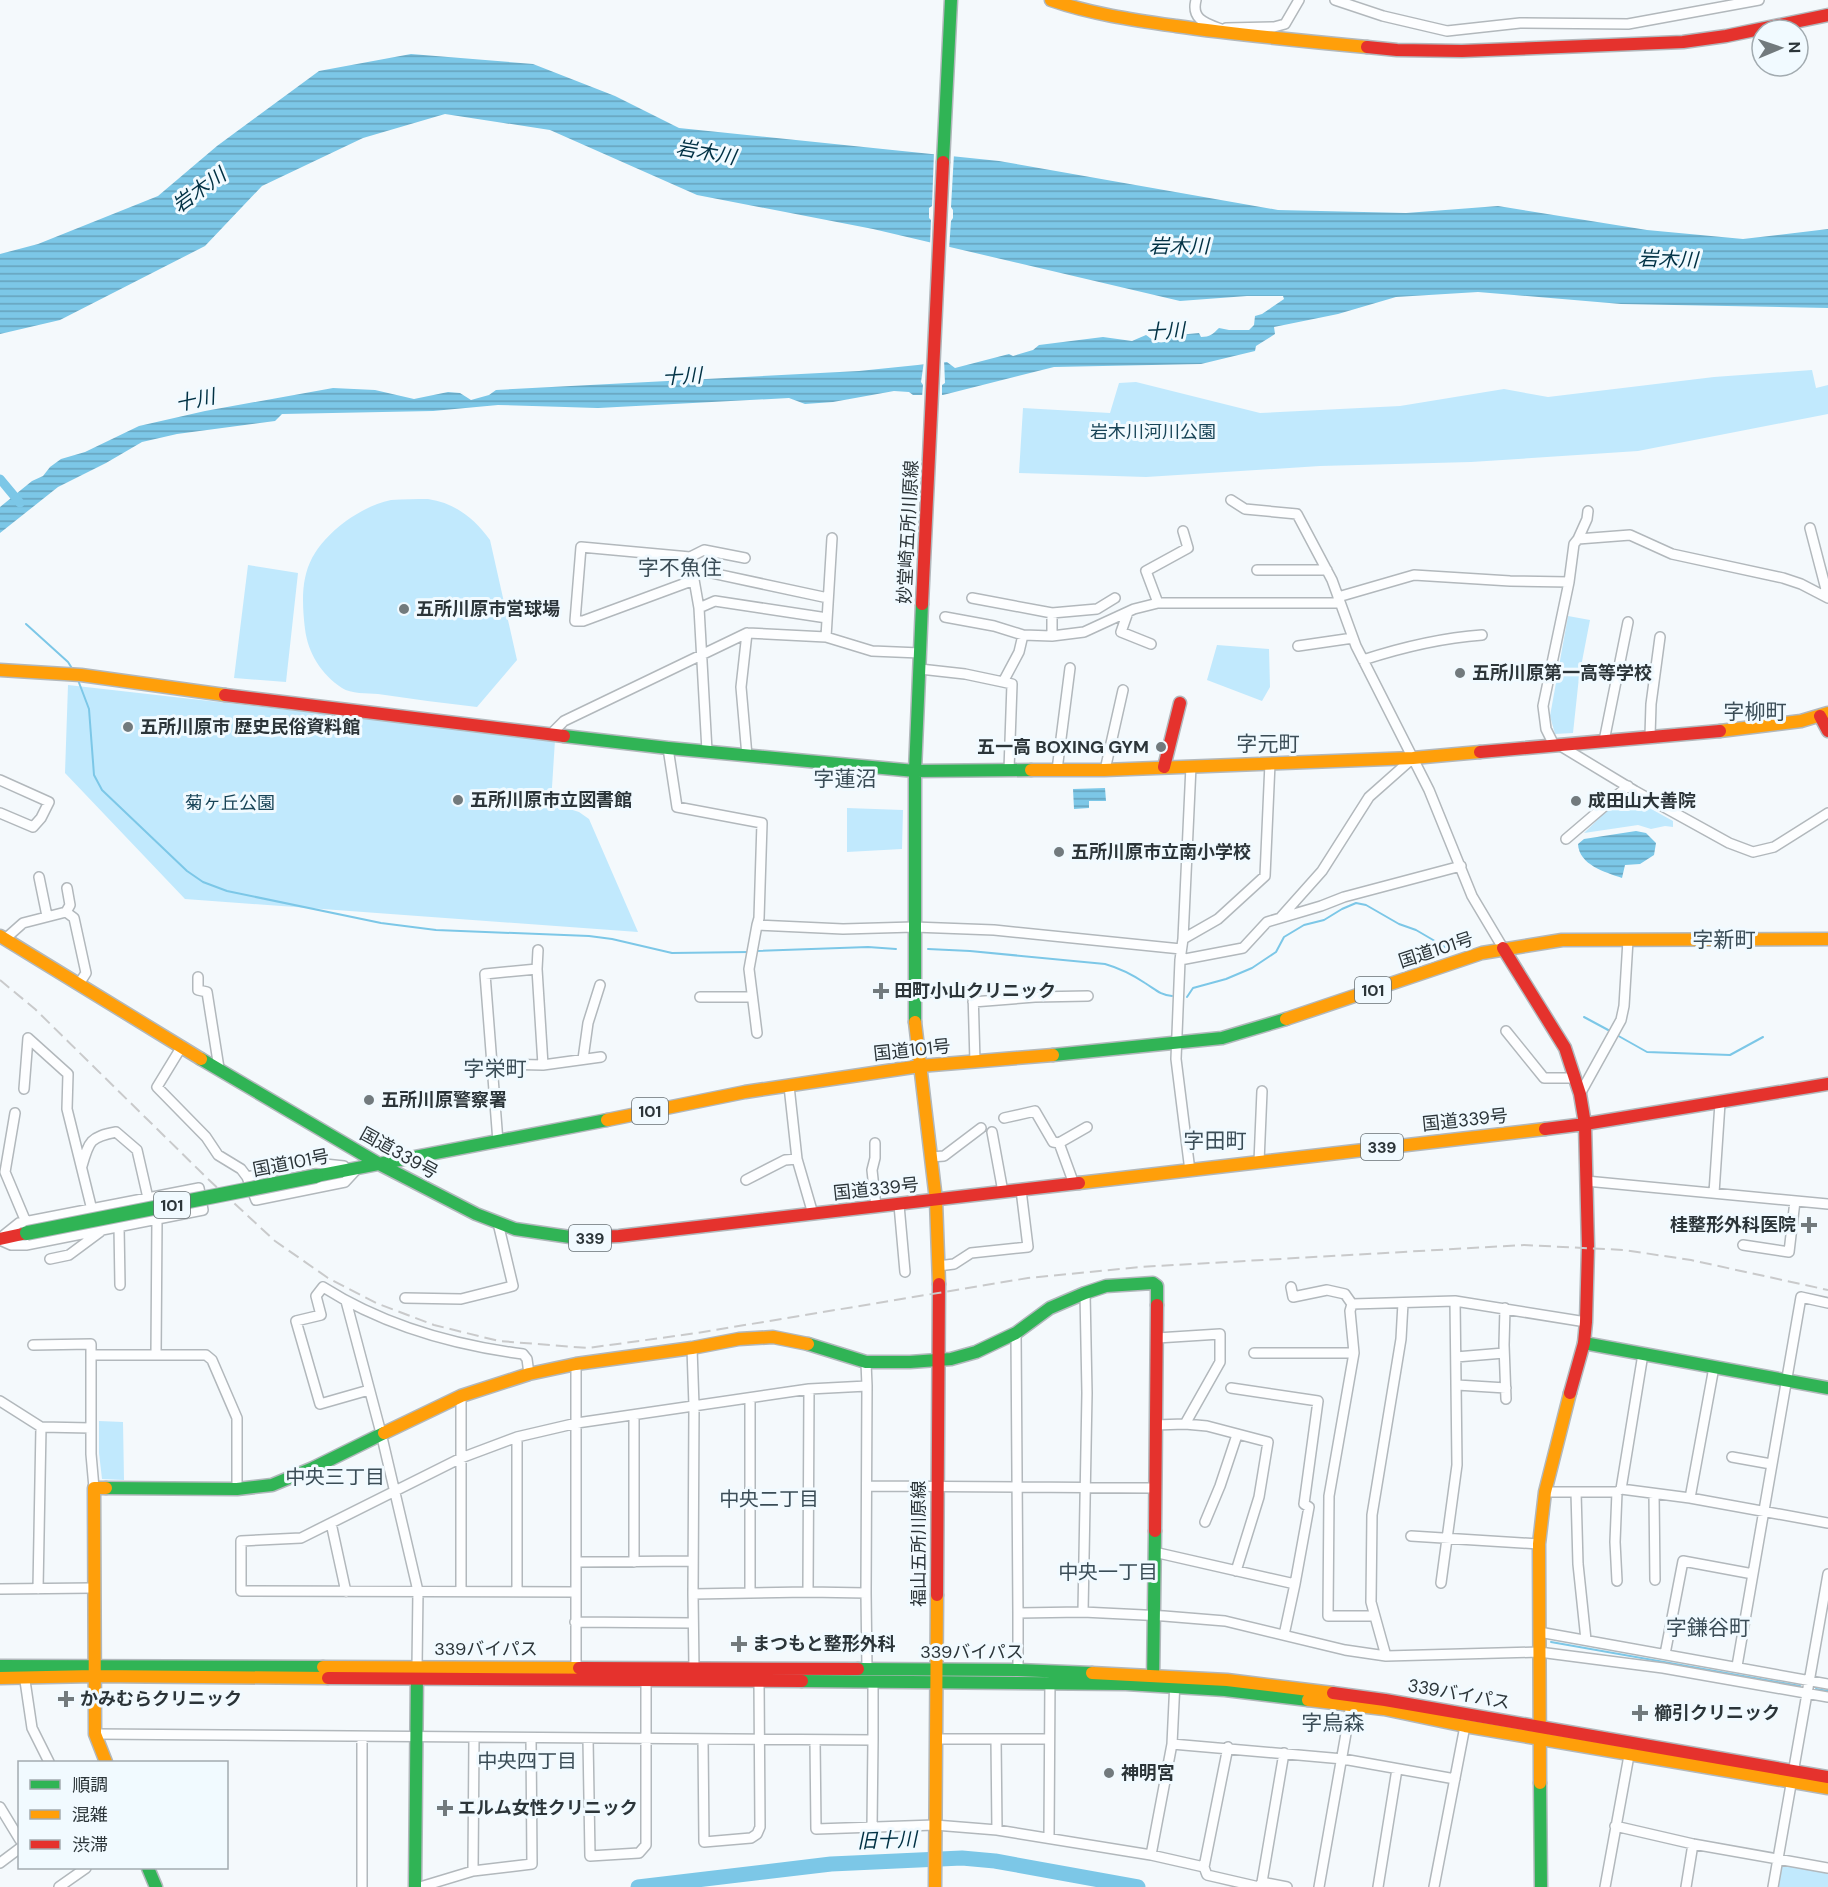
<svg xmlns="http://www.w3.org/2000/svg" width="1828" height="1887" font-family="'DM Sans','Noto Sans JP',sans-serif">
	<defs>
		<pattern id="water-rules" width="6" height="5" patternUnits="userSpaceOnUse" patternTransform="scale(1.5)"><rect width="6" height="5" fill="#7cc7e7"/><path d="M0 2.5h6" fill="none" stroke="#66a2bc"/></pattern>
	</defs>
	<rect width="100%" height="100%" fill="#f4f9fc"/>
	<path fill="#c1e9fd" d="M1812,370L1816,388L1828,385V414L1638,451L1471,462L1320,466L1146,477L1019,473L1023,408L1110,413L1119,383L1136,382L1260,413L1400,406L1504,389L1548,397L1714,377Z
		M428,499C455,503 474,518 490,540L517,660L477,707C444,703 411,699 378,694C367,693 351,694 342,688C321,674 308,653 305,629C299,579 305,552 346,521C359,512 375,503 391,500C403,499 416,499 428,499Z
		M248,565L298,573L286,682L234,678Z
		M1568,616L1590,620L1579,677L1573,733L1555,734L1550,716Z
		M1217,645L1269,649L1270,687L1262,701L1207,680Z
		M68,685L555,740L551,803L579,812L589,819L638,932L185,899L65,773Z
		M1624,794L1673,821V827L1665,826L1651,829L1638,825L1584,833Z
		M847,808L903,810L902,849L847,852Z
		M99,1421L123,1422L124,1480L102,1479L99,1453Z
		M1782,1864L1828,1872V1887H1778Z"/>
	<path fill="url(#water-rules)" d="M411,54L533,64L615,96L679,128L999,161L1278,210L1406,213L1498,206L1647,230L1743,239L1828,229V308L1621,304L1478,292L1396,297L1338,314L1274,327L1275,334L1256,346L1255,351L1201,364L1054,367L943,395H913L909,392L894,391L833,402L805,404L789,398L598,408L498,405L433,411L282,414L275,421L177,434L142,442L106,463L58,487L0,533V507L32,481L43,476L50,467L61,459L85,452L139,426L205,411L333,388L375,390L414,399L448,392L460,393L471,400L489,395L496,390L859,371L947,362L955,368L1009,354L1013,356L1033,350L1039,345L1103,337L1132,341L1146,335C1153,340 1160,346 1168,340L1167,336L1199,333L1201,337C1210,337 1213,334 1219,328L1229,330H1249L1254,325L1255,316L1262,314L1284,299L1283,296H1247L1180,301L873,229L697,195L550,130L445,114L363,138L262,186L205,246L60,320L0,334V254L38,244L158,196L217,146L319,71Z
		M1105,788L1106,801H1089V808L1074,809L1073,789Z
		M1636,831L1646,833L1656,843L1654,855L1640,864L1625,865L1622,878C1605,872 1579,865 1578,844L1584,839Z"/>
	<path fill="#f4f9fc" d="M934,152L954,154L951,207L953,210V218L951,221L949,250L930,245L931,220L929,218V208L932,206Z
		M944,359L945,383L942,385V398L922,397L923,385L921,382L924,361Z"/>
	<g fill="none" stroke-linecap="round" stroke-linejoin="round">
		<path stroke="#7cc7e7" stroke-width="2" d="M26,624L68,662L73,670
			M78,680L89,709L94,775L102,790L187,871L203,882L227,891L381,923L436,930L589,936L612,939L672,953L749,952
			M928,949L970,951L1105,964C1119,968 1133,975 1145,983C1155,989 1160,995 1172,996
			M755,951L868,947L896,949
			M1187,997L1193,988L1226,979L1252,968L1276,952L1284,937L1304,925L1324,920L1342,909L1356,903L1366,905L1399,924L1416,930L1452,951
			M1584,1017L1610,1031
			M1615,1034L1647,1052L1730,1055L1763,1037
			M1551,1642L1800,1686
			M1816,1689L1828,1691"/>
		<path stroke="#7cc7e7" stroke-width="9" d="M0,479L20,503"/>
		<path stroke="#7cc7e7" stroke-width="15" d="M638,1887L831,1864L962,1858L995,1861L1138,1887"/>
		<defs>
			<path id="street" d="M1196,0C1191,19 1205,23 1221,29
				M1335,0L1383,16L1447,31L1520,23L1628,24L1759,0
				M1223,30L1226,28L1274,27L1285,24L1299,0
				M1231,500L1245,509L1297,514L1332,580L1356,646L1429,790L1472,896L1503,948
				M1810,528L1828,597
				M1578,539L1587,519L1588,511
				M690,557L704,550L745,558
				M693,569L828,598
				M1257,570H1327
				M694,580L583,621H575L581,547L690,557L699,608L707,751
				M1338,597L1414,575L1510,581L1569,582
				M972,598L1052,613L1097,609L1115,598
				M1158,603L1146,571L1188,548L1183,531
				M699,608L715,601L827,618
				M1128,612L1121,632L1151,644
				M1052,613V636
				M945,617L994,626L1023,635
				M826,637L832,538
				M1298,646L1353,638
				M1363,660C1403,647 1440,638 1482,635
				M920,669L965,674L1003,682L1019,652L1023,635L1052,636L1084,632L1134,609L1158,603H1339
				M1003,682L1012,684L1009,770
				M553,732L564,721L747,633L826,637L872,651L920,653
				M1650,736L1651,704L1660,637
				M1604,741L1628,622
				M1554,745L1546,729L1543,706L1569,582L1574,544L1578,539L1630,535L1672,554L1783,578L1801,584L1828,598
				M1559,745L1635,791L1729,843L1753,852L1774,847L1828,813
				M668,748L677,807L762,823L759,918L757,925L843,929L914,927L994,930L1181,949
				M747,756L741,687L747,633
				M1057,770L1070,668
				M1105,770L1123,690
				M0,780L49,802L41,818L33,827L0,813
				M1566,839L1628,786
				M39,877L47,916
				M66,912L70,905L67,888
				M1281,917L1322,871L1369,797L1413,758
				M757,925L749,969L757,1033
				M5,939L23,923L66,912L74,918L86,973L79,984
				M1183,939L1191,766
				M538,950L537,969L543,1065
				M1180,960L1243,948L1267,922L1321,906L1344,897L1461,866
				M198,977V990L207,992L219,1068
				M915,992L973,991L975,1062
				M700,997H752
				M973,1002L1035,997L1088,996
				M1506,1031L1544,1078H1575
				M182,1046L157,1087L206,1137L218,1155L241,1169L247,1177L256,1200L345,1182L357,1169
				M583,1059L588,1023L600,985
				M492,1064L543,1065L601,1057
				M789,1086L797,1159L813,1214
				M24,1089L28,1038L68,1074L67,1109L92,1210
				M1580,1094L1621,1020L1624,1006L1628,940
				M15,1113L5,1172L26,1222
				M1004,1118L1035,1111L1053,1142L1059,1143L1074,1184
				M992,1132L1003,1192
				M498,1142L485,974L537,969
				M875,1143V1158L872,1170L876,1207
				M1059,1143L1087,1127
				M931,1157L944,1156L981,1128
				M1259,1162L1262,1091
				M82,1166C89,1141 90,1137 116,1132L137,1150L148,1198
				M1190,1171L1176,1059L1180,960L1183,939L1218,919L1265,876L1270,763
				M247,1177L315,1163L344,1166
				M746,1180L785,1160L797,1159
				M1586,1181L1828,1204
				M1714,1193L1720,1103
				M899,1205L905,1272
				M119,1226L120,1285
				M2,1241L11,1245H26L203,1210L199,1188L19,1223L4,1235
				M1743,1245L1789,1252L1795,1201
				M50,1259L69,1255L100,1232
				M938,1266L954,1264L971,1253L1028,1247L1021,1190
				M1291,1287L1293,1297L1327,1290L1345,1294L1352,1304
				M405,1298L461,1299L513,1286L498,1223
				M346,1301L381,1433L418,1591L417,1667
				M1505,1308L1504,1345L1506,1399
				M1016,1333L1018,1613L1083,1612L1164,1616L1225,1621L1345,1650L1386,1656L1539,1652L1663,1668L1828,1697
				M1157,1338L1220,1334V1362L1185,1424
				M33,1345L91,1344V1454L94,1488
				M1254,1353H1354
				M91,1355H206L212,1360L237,1418V1489
				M156,1355L157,1219
				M1456,1357L1504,1353
				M866,1362L867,1386
				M1457,1385L1506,1388
				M1231,1388L1318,1401L1304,1504L1309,1507L1295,1584
				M369,1390L320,1404L296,1321L321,1315L316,1296L323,1287C383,1325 453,1345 523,1354L527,1359L529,1374
				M0,1401L41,1427L91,1428
				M634,1415V1562
				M1155,1425L1185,1424L1207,1426L1268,1442L1259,1497L1236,1571
				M517,1437V1592
				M1732,1457L1771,1464
				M867,1486L1154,1488
				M1621,1489L1643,1354
				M1545,1492H1617L1621,1489L1690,1498L1828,1523
				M1576,1492L1578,1564L1586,1640
				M1617,1492L1615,1542L1617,1581
				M1654,1494L1655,1580
				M1690,1498L1714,1367
				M1205,1522L1220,1486L1237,1435
				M331,1523L346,1592
				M1411,1536L1539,1544
				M1154,1552L1295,1584L1284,1635
				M576,1562L693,1561
				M1441,1583L1457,1465L1455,1301
				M0,1589L93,1588
				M38,1589L41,1427
				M461,1591V1396
				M575,1592L241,1591V1541L301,1538L461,1458L517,1437L577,1423L809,1389L867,1386L866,1593L808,1592L693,1594L694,1406L692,1348
				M808,1592L809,1389
				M750,1593V1398
				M866,1593L867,1670
				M693,1594L694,1669
				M1083,1612L1087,1393L1085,1293
				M1018,1613V1670
				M1374,1616H1328L1329,1496L1354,1353L1350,1311L1352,1304L1455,1301L1586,1322
				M575,1622L692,1623
				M1539,1632L1828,1684
				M1665,1654L1683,1561L1753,1574
				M1386,1656L1371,1602L1372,1515L1401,1339L1403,1303
				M1737,1666L1801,1297L1828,1303
				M24,1674L32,1728L49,1762
				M576,1674V1364
				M873,1682V1740
				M95,1734L873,1740L872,1828
				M588,1739L590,1856L639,1853L646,1845V1677
				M703,1739L704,1842L751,1838L757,1834L760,1827L759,1681
				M936,1739H1049
				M996,1739L997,1830
				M815,1740L816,1829L935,1825L997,1830L1151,1855L1204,1867L1228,1747
				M1172,1744L1343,1759L1455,1779
				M1284,1753L1262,1882L1287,1887
				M0,1807L20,1840
				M1615,1826L1693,1844L1828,1868
				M1049,1838L1050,1678
				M1151,1855L1172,1744L1175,1681
				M0,1863L20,1848
				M1204,1867L1207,1875L1259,1887L1262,1882
				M473,1871L474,1737
				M59,1887L86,1868
				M362,1887V1737
				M420,1887L473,1871L532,1864L531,1738
				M1319,1887L1351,1705
				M1378,1887L1397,1769
				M1434,1887L1465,1726
				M1605,1887L1630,1750
				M1686,1887L1693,1844
				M1773,1887L1828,1574"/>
			<path id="fast" d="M943,162L951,0
				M564,736L668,748L915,771L1031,770
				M915,1022V771L922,604
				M1053,1055L1222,1038L1286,1019
				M201,1059L381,1165L476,1214L515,1229L577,1238
				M316,1176L607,1120
				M1584,1343L1828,1388
				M808,1344L866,1362H910L951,1359L976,1352L1016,1333L1050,1308L1085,1293L1106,1286L1153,1283L1157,1286V1305
				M106,1488L237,1489L272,1485L313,1468L384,1433
				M0,1666L323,1667
				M858,1669L1018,1670L1092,1673
				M802,1681L1126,1684L1225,1690L1308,1700
				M1153,1682L1155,1531
				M1540,1783L1541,1887
				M148,1868L156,1887
				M415,1887L417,1672"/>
			<path id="slow" d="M1051,0C1091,14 1134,20 1176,26C1239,35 1303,41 1367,47
				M0,670L81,675L225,695
				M1720,731L1801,721L1828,713
				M1031,770H1104L1413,758L1480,752
				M0,936L201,1059
				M1286,1019L1482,953L1562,940L1828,939
				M915,1022L936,1200L939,1284
				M607,1120L745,1092L920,1066L1053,1055
				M1079,1183L1545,1129
				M384,1433L461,1396L529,1374L576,1364L692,1348L739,1339L773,1337L808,1344
				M323,1667L579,1668
				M1092,1673L1227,1680L1333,1693
				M0,1678L94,1676L328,1678
				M1308,1700L1384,1709L1465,1726L1828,1788
				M106,1762L95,1734L94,1488H106
				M1540,1783L1539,1544L1545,1492L1570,1393
				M935,1887L937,1595"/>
			<path id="jam" d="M1367,47L1397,50L1462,51L1683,42L1726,36L1828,15
				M922,604L943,162
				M225,695L564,736
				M1820,716L1828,731
				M1480,752L1720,731
				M1164,767L1180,703
				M1503,948L1565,1048L1580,1094L1585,1124L1588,1247L1586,1322L1584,1343L1570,1393
				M1545,1129L1585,1124L1828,1084
				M577,1238L619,1236L1079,1183
				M0,1239L27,1233
				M1155,1531L1157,1305
				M937,1595L939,1284
				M579,1668L858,1669
				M328,1678L802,1681
				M1333,1693L1385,1700L1828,1777"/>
		</defs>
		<use href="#street" stroke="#b2b8bc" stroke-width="12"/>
		<use href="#fast" stroke="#b2b8bc" stroke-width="15"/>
		<use href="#slow" stroke="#b2b8bc" stroke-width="15"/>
		<use href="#jam" stroke="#b2b8bc" stroke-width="15"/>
		<use href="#street" stroke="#fdfeff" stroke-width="9"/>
		<use href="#fast" stroke="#30b455" stroke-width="12"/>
		<use href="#slow" stroke="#ff9f0a" stroke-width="12"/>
		<use href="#jam" stroke="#e5322d" stroke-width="12"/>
		<path stroke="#c9cacb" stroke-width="2" stroke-dasharray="12 6" stroke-linecap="butt" d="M0,980L35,1009L208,1179L275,1241L328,1278L376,1303L434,1325L499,1341L588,1348L697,1333L1028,1278L1140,1267L1524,1245L1624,1250L1691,1260L1828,1290"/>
		<defs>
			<path id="fast-bridge" d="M27,1233L316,1176"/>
		</defs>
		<use href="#fast-bridge" stroke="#b2b8bc" stroke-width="16" stroke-linecap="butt"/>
		<use href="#fast-bridge" stroke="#30b455" stroke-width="14"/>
	</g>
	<g fill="#727a7d" stroke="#f1faff" stroke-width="2">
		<circle cx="404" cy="609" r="6"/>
		<circle cx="1460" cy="673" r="6"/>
		<circle cx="128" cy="727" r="6"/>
		<circle cx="1161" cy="747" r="6"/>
		<circle cx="458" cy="800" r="6"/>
		<circle cx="1576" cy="801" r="6"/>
		<circle cx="1059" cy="852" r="6"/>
		<path d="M878 982h6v6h6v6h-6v6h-6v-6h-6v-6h6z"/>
		<circle cx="369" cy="1100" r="6"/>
		<path d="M1806 1216h6v6h6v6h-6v6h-6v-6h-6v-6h6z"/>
		<path d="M736 1635h6v6h6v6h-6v6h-6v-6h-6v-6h6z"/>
		<path d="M63 1690h6v6h6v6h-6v6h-6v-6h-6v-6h6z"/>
		<path d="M1637 1704h6v6h6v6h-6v6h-6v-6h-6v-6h6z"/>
		<circle cx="1109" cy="1773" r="6"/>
		<path d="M442 1799h6v6h6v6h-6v6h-6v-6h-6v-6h6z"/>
	</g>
	<g text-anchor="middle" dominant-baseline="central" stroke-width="6" stroke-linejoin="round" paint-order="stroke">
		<g fill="#f1faff" stroke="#677074" stroke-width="1.5">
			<rect x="1355" y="977" width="36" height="26" rx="4.5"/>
			<rect x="632" y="1098" width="36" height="26" rx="4.5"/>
			<rect x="1361" y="1134" width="42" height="26" rx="4.5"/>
			<rect x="154" y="1192" width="36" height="26" rx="4.5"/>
			<rect x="569" y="1225" width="42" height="26" rx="4.5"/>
		</g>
		<g font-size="16" font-weight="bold" fill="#2c3539">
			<text x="1373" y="990">101</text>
			<text x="650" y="1111">101</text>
			<text x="1382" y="1147">339</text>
			<text x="172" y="1205">101</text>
			<text x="590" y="1238">339</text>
		</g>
		<g font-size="18" fill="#184457" stroke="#f1faff">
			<text x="1153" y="432">岩木川河川公園</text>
			<text x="230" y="803">菊ヶ丘公園</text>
		</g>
		<g font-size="18" fill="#2c3539" stroke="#f1faff">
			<text transform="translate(908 532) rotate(-87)">妙堂崎五所川原線</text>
			<text transform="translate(1436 950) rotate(-18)">国道101号</text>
			<text transform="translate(912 1050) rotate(-6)">国道101号</text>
			<text transform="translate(1465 1120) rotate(-6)">国道339号</text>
			<text transform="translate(399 1153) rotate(29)">国道339号</text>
			<text transform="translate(291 1163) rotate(-11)">国道101号</text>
			<text transform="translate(876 1189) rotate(-6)">国道339号</text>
			<text transform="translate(919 1544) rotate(-90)">福山五所川原線</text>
			<text x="486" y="1649">339バイパス</text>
			<text x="972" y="1652">339バイパス</text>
			<text transform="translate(1459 1694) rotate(10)">339バイパス</text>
		</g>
		<g font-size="18" font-weight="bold" fill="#2c3539" stroke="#f1faff" text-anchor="start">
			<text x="416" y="609">五所川原市営球場</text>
			<text x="1472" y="673">五所川原第一高等学校</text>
			<text x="140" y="727">五所川原市 歴史民俗資料館</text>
			<text x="1149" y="747" text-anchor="end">五一高 BOXING GYM</text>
			<text x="470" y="800">五所川原市立図書館</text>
			<text x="1588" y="801">成田山大善院</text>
			<text x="1071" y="852">五所川原市立南小学校</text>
			<text x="894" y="991">田町小山クリニック</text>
			<text x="381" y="1100">五所川原警察署</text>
			<text x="1796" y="1225" text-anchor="end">桂整形外科医院</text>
			<text x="752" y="1644">まつもと整形外科</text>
			<text x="80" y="1699">かみむらクリニック</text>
			<text x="1654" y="1713">櫛引クリニック</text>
			<text x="1121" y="1773">神明宮</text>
			<text x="458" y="1808">エルム女性クリニック</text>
		</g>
		<g font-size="20" font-style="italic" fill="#013144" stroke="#f1faff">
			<text transform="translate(706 152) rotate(10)">岩木川</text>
			<text transform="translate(199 190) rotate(-36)">岩木川</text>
			<text x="1179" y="246">岩木川</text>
			<text transform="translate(1668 259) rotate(2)">岩木川</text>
			<text transform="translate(1165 331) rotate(-3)">十川</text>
			<text transform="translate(682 376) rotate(-3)">十川</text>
			<text transform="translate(195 400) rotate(-12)">十川</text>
			<text transform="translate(887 1840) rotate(-2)">旧十川</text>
		</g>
		<g font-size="20" fill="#3b4d57" stroke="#f1faff">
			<text x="335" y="1477">中央三丁目</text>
			<text x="769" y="1499">中央二丁目</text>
			<text x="1108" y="1572">中央一丁目</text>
			<text x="527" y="1761">中央四丁目</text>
		</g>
		<g font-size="21" fill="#3b4d57" stroke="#f1faff">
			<text x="680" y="568">字不魚住</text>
			<text x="1755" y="712">字柳町</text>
			<text x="1268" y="744">字元町</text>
			<text x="845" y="779">字蓮沼</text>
			<text x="1724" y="940">字新町</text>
			<text x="495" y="1069">字栄町</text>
			<text x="1215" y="1141">字田町</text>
			<text x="1708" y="1628">字鎌谷町</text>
			<text x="1333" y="1723">字烏森</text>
		</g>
	</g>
	<rect x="18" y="1761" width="210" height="108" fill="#f1faff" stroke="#a2abb0" stroke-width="1.5"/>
	<rect x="30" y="1780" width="30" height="9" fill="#30b455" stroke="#a2abb0" stroke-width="1.5"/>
	<text x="72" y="1791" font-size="18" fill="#2c3539">順調</text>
	<rect x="30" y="1810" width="30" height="9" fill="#ff9f0a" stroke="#a2abb0" stroke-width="1.5"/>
	<text x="72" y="1821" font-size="18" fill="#2c3539">混雑</text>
	<rect x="30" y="1840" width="30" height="9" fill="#e5322d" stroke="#a2abb0" stroke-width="1.5"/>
	<text x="72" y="1851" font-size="18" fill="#2c3539">渋滞</text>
	<g transform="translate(1780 48) rotate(88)"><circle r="28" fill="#f1faff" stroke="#a2abb0" stroke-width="1.5"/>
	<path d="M0-4.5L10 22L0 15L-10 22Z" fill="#727a7d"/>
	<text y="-9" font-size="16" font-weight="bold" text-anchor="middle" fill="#2c3539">N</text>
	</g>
</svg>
